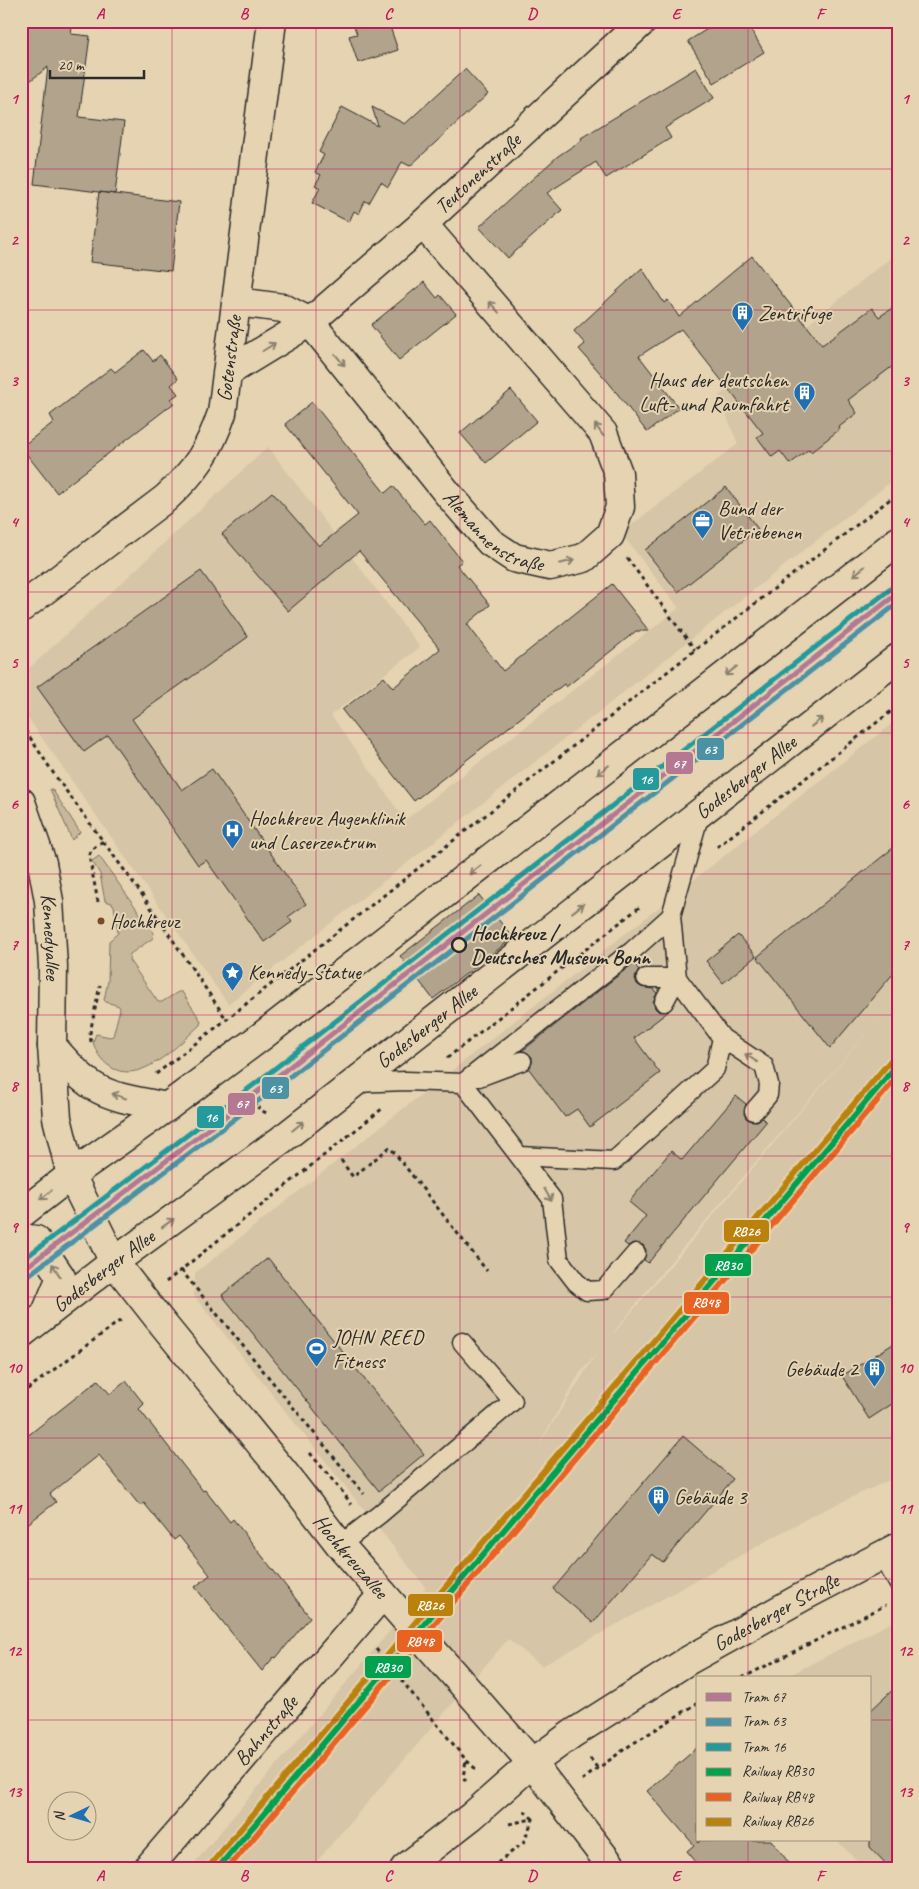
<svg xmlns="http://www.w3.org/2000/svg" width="919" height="1889" font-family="Caveat,sans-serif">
	<rect width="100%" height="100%" fill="#e6d3b1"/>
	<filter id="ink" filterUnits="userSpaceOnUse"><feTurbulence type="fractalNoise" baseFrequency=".02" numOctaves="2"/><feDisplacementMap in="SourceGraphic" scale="10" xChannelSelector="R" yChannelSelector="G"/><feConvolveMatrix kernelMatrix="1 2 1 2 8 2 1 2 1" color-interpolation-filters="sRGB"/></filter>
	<g filter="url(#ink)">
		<path fill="#d6c5a6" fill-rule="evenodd" d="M898,252V476L228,1004L21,708V676L268,447L420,647L331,715L405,820L679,608L621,533L738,444L719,396Z
			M898,719V1476L813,1515L542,1666L508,1639L311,1868H190L426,1588L194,1296L195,1273ZM896,998L614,1333H613L661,1273ZM596,1354L541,1442H540L580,1373Z
			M898,1619V1868H863L837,1840H870V1678H784Z"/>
		<path fill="#c7b89b" stroke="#797263" d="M50,789H52L80,832L72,840Z
			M99,856L154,933L153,938L130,954L129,960L158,1002H162L178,992H182L201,1021L200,1025C179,1044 144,1083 114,1069C103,1063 97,1055 93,1042L96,1034L110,1037L113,1036L120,1009L119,1006L106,1002L104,1000L108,981L109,941L118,933L114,906L112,903L105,901L100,874L92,861Z"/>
		<path fill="#b2a48c" stroke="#2b2b2b" d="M28,21H73L71,34L90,36L79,117L124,122L115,194L34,184L48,67L22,87Z
			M352,21H388L398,50L358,63L349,36L357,34Z
			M720,21H746L764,52L714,83L688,41Z
			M696,68L714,98L665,128L671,138L606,178L596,162L547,193L562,210L508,258L479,227L558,156L582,140L581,138Z
			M465,69L488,94L410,166L402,162L388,187L381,182L369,203L365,201L359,214L354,211L349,222L312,203L320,188L315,185L321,175L315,172L324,155L319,152L342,107L378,126L372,107L405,124Z
			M99,192L179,202L171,271L90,262Z
			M752,256L822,345L872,308L879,317L898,304V362L848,400L857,413L839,427L840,429L811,452L809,449L790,464L780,451L772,457L757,437L763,433L681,329L639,356L679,408L647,432L609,383L579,349L585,344L574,331L642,268L664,303L668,300L679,317Z
			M424,282L437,298L440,295L456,314L399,360L371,325Z
			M144,350L153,361L160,355L178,379L171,385L178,394L171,399L174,403L57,493L21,447L54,422L50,415L111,368L115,372Z
			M511,390L537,421L486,463L460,433Z
			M312,402L385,493L393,486L425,524L430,520L462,561L457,565L490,605L467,624L503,671L612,584L649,631H636L566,687L564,684L414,801L342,710L384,677L393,688L440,649L359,551L288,611L222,534L272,492L319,546L358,515L285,424Z
			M726,487L758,529L678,592L645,550Z
			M201,571L248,637L132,719L182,790L212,769L306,904L288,917L292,922L264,942L206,860L198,865L108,735L84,752L37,687Z
			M898,844V968L830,1048L757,957Z
			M479,895L513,938L433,999L400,956Z
			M738,935L756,956L723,983L706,961Z
			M634,963L639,970L635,978L637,984L641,987L654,989L657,993L653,1002L655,1008L659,1012L669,1011L634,1038L660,1073L590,1127L577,1109L565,1117L529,1069L532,1063V1057L528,1053L522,1051Z
			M736,1096L746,1104L744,1114L747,1119L757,1121L762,1118L766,1122L648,1263L644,1260L646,1250L643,1245L633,1243L628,1246L624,1243L646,1216L629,1202L671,1151L682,1160Z
			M268,1258L424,1454L379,1491L222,1295Z
			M898,1341V1400L869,1419L842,1376Z
			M98,1380L110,1394L126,1381L144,1404L139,1409L203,1491L205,1490L230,1522L233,1519L310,1617L276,1658L274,1657L262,1671L195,1587L210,1575L179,1536L174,1540L144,1503L140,1506L99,1455L50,1494L56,1502L21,1529V1441Z
			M683,1436L733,1479L663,1562L652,1554L593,1623L553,1589Z
			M898,1685V1868H890L870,1847V1711Z
			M698,1747V1843L701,1840H771L793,1868H701L687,1851L694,1845L647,1791Z"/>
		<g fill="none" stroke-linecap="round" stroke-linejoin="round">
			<defs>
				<path id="service" d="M646,978H677
					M664,1002L677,978
					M722,1038L764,1066L769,1084L768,1095L754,1111
					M479,1077L522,1061
					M354,1083L406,1081L463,1083L552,1199L559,1260L576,1282L587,1291L604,1290L636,1253
					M463,1083L632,951L671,916
					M520,1156L614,1161L715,1069L722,1038L677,978L671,916L700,813
					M340,1545L380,1514L513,1401L462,1342
					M882,1555L898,1583"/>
				<g id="minor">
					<path id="s1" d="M237,302L283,308L310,322L448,494L490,542L514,558L550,566L584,558L610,535L620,507L618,473L603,433L423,224"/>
					<path id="s2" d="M228,372L310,322L423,224L643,21"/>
					<path id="s3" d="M21,608L166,498C196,470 209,451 222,413L272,21"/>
					<path id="s4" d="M148,1868L383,1594"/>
				</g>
				<g id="tertiary">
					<path id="s5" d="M21,802L42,863L49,901L53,966L52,1046L57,1118L71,1175L114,1262L158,1318L285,1474L340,1545L532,1763L613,1868"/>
					<path d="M52,1046C65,1060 78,1077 95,1087C115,1099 143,1102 167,1107"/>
				</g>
				<g id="secondary">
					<path id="s6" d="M405,1868L472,1816L532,1763L572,1734L689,1660L804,1596L898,1547"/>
				</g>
				<g id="primary">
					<path d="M21,1214L71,1175L167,1107L262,1036L898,541"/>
					<path d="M21,1238L36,1240L61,1277L46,1313"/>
					<path id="s7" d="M21,1334L114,1262L281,1140L898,658"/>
				</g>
			</defs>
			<use href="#service" stroke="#2b2b2b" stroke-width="21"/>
			<use href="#minor" stroke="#2b2b2b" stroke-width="31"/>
			<use href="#tertiary" stroke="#2b2b2b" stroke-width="31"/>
			<use href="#secondary" stroke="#2b2b2b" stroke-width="31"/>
			<use href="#primary" stroke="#2b2b2b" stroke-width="31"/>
			<path stroke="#2b2b2b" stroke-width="3" stroke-dasharray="4 4" stroke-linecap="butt" d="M627,558L695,650
				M21,724L56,777L141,893L227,1020
				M717,847L898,706
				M98,902L89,856L91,850L103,841
				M91,1042L90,1033L100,985
				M447,1058L641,906
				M156,1074L227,1019L695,650L898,493
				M249,1084C249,1100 253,1106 268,1114
				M341,1160L353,1177L390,1147L487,1271
				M181,1270L364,1494
				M166,1282L383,1108
				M21,1394L121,1320
				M310,1453L345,1495L351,1505
				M376,1649L466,1760L478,1771
				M742,1678L886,1605
				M590,1758L598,1769
				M582,1780L629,1746L698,1703
				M466,1781L463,1777L466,1761
				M524,1811L533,1819
				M509,1824L532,1819
				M491,1868L523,1843L533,1819L536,1817"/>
			<use href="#service" stroke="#e6d3b1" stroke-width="18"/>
			<use href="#minor" stroke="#e6d3b1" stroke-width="28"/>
			<use href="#tertiary" stroke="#e6d3b1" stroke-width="28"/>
			<use href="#secondary" stroke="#e6d3b1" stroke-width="28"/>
			<use href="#primary" stroke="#e6d3b1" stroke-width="28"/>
			<defs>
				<path id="rail-1" d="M218,1868L898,1064"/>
				<path id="rail-2" d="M228,1868L898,1076"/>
				<path id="rail-3" d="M212,1863L892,1059"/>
			</defs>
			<use href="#rail-1" stroke="#e6d3b1" stroke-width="10"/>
			<use href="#rail-2" stroke="#e6d3b1" stroke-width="10"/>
			<use href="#rail-3" stroke="#e6d3b1" stroke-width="10"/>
			<use href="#rail-1" stroke="#02a04f" stroke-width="6"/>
			<use href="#rail-2" stroke="#e86222" stroke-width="6"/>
			<use href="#rail-3" stroke="#ba810d" stroke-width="6"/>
			<defs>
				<path id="tram-1" d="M21,1271L265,1086L898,593"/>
				<path id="tram-2" d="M26,1277L270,1092L898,603"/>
				<path id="tram-3" d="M21,1261L260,1080L893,587"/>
			</defs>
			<use href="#tram-1" stroke="#e6d3b1" stroke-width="9"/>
			<use href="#tram-2" stroke="#e6d3b1" stroke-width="9"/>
			<use href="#tram-3" stroke="#e6d3b1" stroke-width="9"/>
			<use href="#tram-1" stroke="#b47893" stroke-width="5"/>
			<use href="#tram-2" stroke="#4b92a5" stroke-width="5"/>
			<use href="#tram-3" stroke="#249a9c" stroke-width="5"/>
		</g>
		<defs><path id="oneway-shaft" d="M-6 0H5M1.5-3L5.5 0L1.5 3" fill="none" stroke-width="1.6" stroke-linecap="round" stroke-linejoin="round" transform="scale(1.25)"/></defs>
		<g stroke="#887f6e">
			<use href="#oneway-shaft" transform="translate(494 307) rotate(-131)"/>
			<use href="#oneway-shaft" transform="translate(269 347) rotate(-32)"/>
			<use href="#oneway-shaft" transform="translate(340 360) rotate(50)"/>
			<use href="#oneway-shaft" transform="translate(599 430) rotate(-126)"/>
			<use href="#oneway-shaft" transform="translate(567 562) rotate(-14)"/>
			<use href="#oneway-shaft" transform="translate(859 571) rotate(142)"/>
			<use href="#oneway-shaft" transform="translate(731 671) rotate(142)"/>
			<use href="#oneway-shaft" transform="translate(817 722) rotate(-38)"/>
			<use href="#oneway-shaft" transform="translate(603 770) rotate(142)"/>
			<use href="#oneway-shaft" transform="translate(475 870) rotate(142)"/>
			<use href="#oneway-shaft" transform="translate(578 908) rotate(-38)"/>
			<use href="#oneway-shaft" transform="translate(751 1058) rotate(-146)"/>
			<use href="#oneway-shaft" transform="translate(119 1096) rotate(-161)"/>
			<use href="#oneway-shaft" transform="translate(298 1126) rotate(-39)"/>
			<use href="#oneway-shaft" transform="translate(46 1195) rotate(141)"/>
			<use href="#oneway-shaft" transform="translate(548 1195) rotate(60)"/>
			<use href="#oneway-shaft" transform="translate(168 1223) rotate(-36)"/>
			<use href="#oneway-shaft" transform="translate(56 1270) rotate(-122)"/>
		</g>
	</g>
	<path fill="none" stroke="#c2185b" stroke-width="1" stroke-opacity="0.55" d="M172,21V1868M316,21V1868M460,21V1868M604,21V1868M748,21V1678M21,169H898M21,310H898M21,451H898M21,592H898M21,733H898M21,874H898M21,1015H898M21,1156H898M21,1297H898M21,1438H898M21,1579H898M21,1720H698M870,1720H898M748,1840V1868"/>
	<defs>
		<symbol id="building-pin" viewBox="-11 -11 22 30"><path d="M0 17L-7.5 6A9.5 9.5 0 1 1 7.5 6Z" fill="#1f6fb2" stroke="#e6d3b1"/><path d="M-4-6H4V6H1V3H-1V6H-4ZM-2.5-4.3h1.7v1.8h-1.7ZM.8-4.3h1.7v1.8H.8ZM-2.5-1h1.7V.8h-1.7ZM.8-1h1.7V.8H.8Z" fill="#fff"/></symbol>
		<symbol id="office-pin" viewBox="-11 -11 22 30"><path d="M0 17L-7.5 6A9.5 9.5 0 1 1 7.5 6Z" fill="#1f6fb2" stroke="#e6d3b1"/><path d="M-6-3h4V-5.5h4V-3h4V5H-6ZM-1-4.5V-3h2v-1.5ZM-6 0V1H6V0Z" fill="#fff"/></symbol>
		<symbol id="hospital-pin" viewBox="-11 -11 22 30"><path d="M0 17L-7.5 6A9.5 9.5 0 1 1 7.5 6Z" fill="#1f6fb2" stroke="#e6d3b1"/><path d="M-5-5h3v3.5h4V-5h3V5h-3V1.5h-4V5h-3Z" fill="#fff"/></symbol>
		<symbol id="sight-pin" viewBox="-11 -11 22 30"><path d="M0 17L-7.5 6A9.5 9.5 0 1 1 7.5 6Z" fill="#1f6fb2" stroke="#e6d3b1"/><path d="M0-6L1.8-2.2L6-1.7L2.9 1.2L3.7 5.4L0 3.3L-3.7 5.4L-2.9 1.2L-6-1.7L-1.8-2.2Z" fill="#fff"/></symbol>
		<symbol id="stadium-pin" viewBox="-11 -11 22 30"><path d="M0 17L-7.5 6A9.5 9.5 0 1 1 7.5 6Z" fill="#1f6fb2" stroke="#e6d3b1"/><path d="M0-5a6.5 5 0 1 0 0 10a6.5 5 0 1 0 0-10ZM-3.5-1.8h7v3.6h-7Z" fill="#fff"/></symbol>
	</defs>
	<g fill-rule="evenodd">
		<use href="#building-pin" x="730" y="300" width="25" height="34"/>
		<use href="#building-pin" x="792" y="380" width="25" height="34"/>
		<use href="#office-pin" x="690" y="508" width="25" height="34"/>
		<use href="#hospital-pin" x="220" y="818" width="25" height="34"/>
		<use href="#sight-pin" x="220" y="960" width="25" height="34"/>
		<use href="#stadium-pin" x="304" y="1336" width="25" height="34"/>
		<use href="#building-pin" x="862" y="1356" width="25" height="34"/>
		<use href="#building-pin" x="646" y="1484" width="25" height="34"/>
	</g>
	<circle fill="#7a4b2a" stroke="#e6d3b1" stroke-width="2" cx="101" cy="921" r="4.5"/>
	<circle fill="#e6d3b1" stroke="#2b2b2b" stroke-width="2.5" cx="459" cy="945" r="7"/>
	<g text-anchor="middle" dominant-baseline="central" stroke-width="4" stroke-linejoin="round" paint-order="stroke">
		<g font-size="20" fill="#2b2b2b" stroke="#e6d3b1" text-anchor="start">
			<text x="110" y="921">Hochkreuz</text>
		</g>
		<g font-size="21" fill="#2b2b2b" stroke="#e6d3b1">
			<text stroke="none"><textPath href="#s2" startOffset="320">Teutonenstraße</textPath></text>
			<text stroke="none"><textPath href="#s3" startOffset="340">Gotenstraße</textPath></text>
			<text stroke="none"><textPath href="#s1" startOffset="358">Alemannenstraße</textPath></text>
			<text stroke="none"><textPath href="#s7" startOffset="914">Godesberger Allee</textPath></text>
			<text stroke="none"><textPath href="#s5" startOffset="139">Kennedyallee</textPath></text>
			<text stroke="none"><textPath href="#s7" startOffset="509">Godesberger Allee</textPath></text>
			<text stroke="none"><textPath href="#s7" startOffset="104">Godesberger Allee</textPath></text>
			<text stroke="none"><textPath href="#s5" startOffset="854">Hochkreuzallee</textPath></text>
			<text stroke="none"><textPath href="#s6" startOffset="452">Godesberger Straße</textPath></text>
			<text stroke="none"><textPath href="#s4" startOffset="181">Bahnstraße</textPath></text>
		</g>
		<g font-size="21" fill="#2b2b2b" stroke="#e6d3b1" text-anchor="start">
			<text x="758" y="313">Zentrifuge</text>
			<text x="788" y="380" text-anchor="end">Haus der deutschen<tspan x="788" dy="24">Luft- und Raumfahrt</tspan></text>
			<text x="718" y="508">Bund der<tspan x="718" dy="24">Vetriebenen</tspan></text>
			<text x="249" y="818">Hochkreuz Augenklinik<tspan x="249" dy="24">und Laserzentrum</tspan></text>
			<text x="248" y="972">Kennedy-Statue</text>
			<text x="333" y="1337">JOHN REED<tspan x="333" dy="24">Fitness</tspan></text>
			<text x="858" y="1369" text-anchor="end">Gebäude 2</text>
			<text x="674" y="1497">Gebäude 3</text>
		</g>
		<g font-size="21" font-weight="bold" fill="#2b2b2b" stroke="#e6d3b1" text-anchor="start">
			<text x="471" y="933">Hochkreuz /<tspan x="471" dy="24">Deutsches Museum Bonn</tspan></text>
		</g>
	</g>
	<g stroke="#e6d3b1" stroke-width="2">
		<rect x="696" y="737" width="29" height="24" rx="5" fill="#4b92a5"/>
		<rect x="665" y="751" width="29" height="24" rx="5" fill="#b47893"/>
		<rect x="632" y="767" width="28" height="24" rx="5" fill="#249a9c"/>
		<rect x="261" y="1076" width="29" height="24" rx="5" fill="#4b92a5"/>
		<rect x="227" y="1092" width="29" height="24" rx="5" fill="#b47893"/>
		<rect x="196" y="1105" width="29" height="24" rx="5" fill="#249a9c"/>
		<rect x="723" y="1219" width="47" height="24" rx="5" fill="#ba810d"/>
		<rect x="704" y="1253" width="48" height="24" rx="5" fill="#02a04f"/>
		<rect x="683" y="1291" width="47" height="24" rx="5" fill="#e86222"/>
		<rect x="407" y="1593" width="47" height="24" rx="5" fill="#ba810d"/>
		<rect x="396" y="1629" width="47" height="24" rx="5" fill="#e86222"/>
		<rect x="364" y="1655" width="48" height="24" rx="5" fill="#02a04f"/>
	</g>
	<g font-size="14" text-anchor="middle" font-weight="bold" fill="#fff">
		<text x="710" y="754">63</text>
		<text x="679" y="768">67</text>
		<text x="646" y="784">16</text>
		<text x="275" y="1093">63</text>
		<text x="242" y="1108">67</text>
		<text x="211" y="1122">16</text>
		<text x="746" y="1236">RB26</text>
		<text x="728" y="1270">RB30</text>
		<text x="706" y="1307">RB48</text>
		<text x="430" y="1610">RB26</text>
		<text x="420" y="1646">RB48</text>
		<text x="388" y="1672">RB30</text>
	</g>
	<rect width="919" height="1889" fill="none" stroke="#e6d3b1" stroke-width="55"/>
	<rect x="696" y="1676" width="175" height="165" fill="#e6d3b1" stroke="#9b907b"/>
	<rect x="706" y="1693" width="25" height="8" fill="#b47893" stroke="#9b907b"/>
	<text x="742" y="1702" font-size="15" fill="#2b2b2b">Tram 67</text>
	<rect x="706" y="1718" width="25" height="8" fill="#4b92a5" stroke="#9b907b"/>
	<text x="742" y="1726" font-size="15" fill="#2b2b2b">Tram 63</text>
	<rect x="706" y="1743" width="25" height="8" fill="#249a9c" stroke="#9b907b"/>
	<text x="742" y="1752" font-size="15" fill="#2b2b2b">Tram 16</text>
	<rect x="706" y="1768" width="25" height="8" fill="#02a04f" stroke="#9b907b"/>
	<text x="742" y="1776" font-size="15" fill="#2b2b2b">Railway RB30</text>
	<rect x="706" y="1793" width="25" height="8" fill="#e86222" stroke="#9b907b"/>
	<text x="742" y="1802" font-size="15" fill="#2b2b2b">Railway RB48</text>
	<rect x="706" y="1818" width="25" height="8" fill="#ba810d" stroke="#9b907b"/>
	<text x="742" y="1826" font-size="15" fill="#2b2b2b">Railway RB26</text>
	<g transform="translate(72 1816) rotate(265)"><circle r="24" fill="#e6d3b1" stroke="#9b907b"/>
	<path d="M0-4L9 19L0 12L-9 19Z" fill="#1f6fb2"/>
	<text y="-8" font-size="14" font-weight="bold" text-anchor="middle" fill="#2b2b2b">N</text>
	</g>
	<path d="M50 70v8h94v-8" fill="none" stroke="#2b2b2b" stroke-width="2.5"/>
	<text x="58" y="70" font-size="15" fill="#2b2b2b" stroke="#e6d3b1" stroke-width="4" paint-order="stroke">20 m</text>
	<rect x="28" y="28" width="864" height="1834" fill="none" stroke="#c2185b" stroke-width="2"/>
	<g font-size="16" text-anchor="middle" font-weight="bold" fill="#c2185b">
		<text x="100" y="19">A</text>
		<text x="244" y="19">B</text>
		<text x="388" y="19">C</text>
		<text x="532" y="19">D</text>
		<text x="676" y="19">E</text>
		<text x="820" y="19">F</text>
		<text x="14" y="104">1</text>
		<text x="905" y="104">1</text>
		<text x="14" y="245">2</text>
		<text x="905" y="245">2</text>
		<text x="14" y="386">3</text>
		<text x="905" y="386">3</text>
		<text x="14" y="527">4</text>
		<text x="905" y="527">4</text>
		<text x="14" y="668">5</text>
		<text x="905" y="668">5</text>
		<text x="14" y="809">6</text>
		<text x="905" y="809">6</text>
		<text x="14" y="950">7</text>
		<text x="905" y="950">7</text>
		<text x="14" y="1091">8</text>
		<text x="905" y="1091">8</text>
		<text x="14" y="1232">9</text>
		<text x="905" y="1232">9</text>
		<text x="14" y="1373">10</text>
		<text x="905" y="1373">10</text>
		<text x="14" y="1514">11</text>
		<text x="905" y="1514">11</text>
		<text x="14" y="1656">12</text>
		<text x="905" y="1656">12</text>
		<text x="14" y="1797">13</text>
		<text x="905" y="1797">13</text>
		<text x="100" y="1881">A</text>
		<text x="244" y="1881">B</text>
		<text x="388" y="1881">C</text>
		<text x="532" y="1881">D</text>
		<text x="676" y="1881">E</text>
		<text x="820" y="1881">F</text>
	</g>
</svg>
